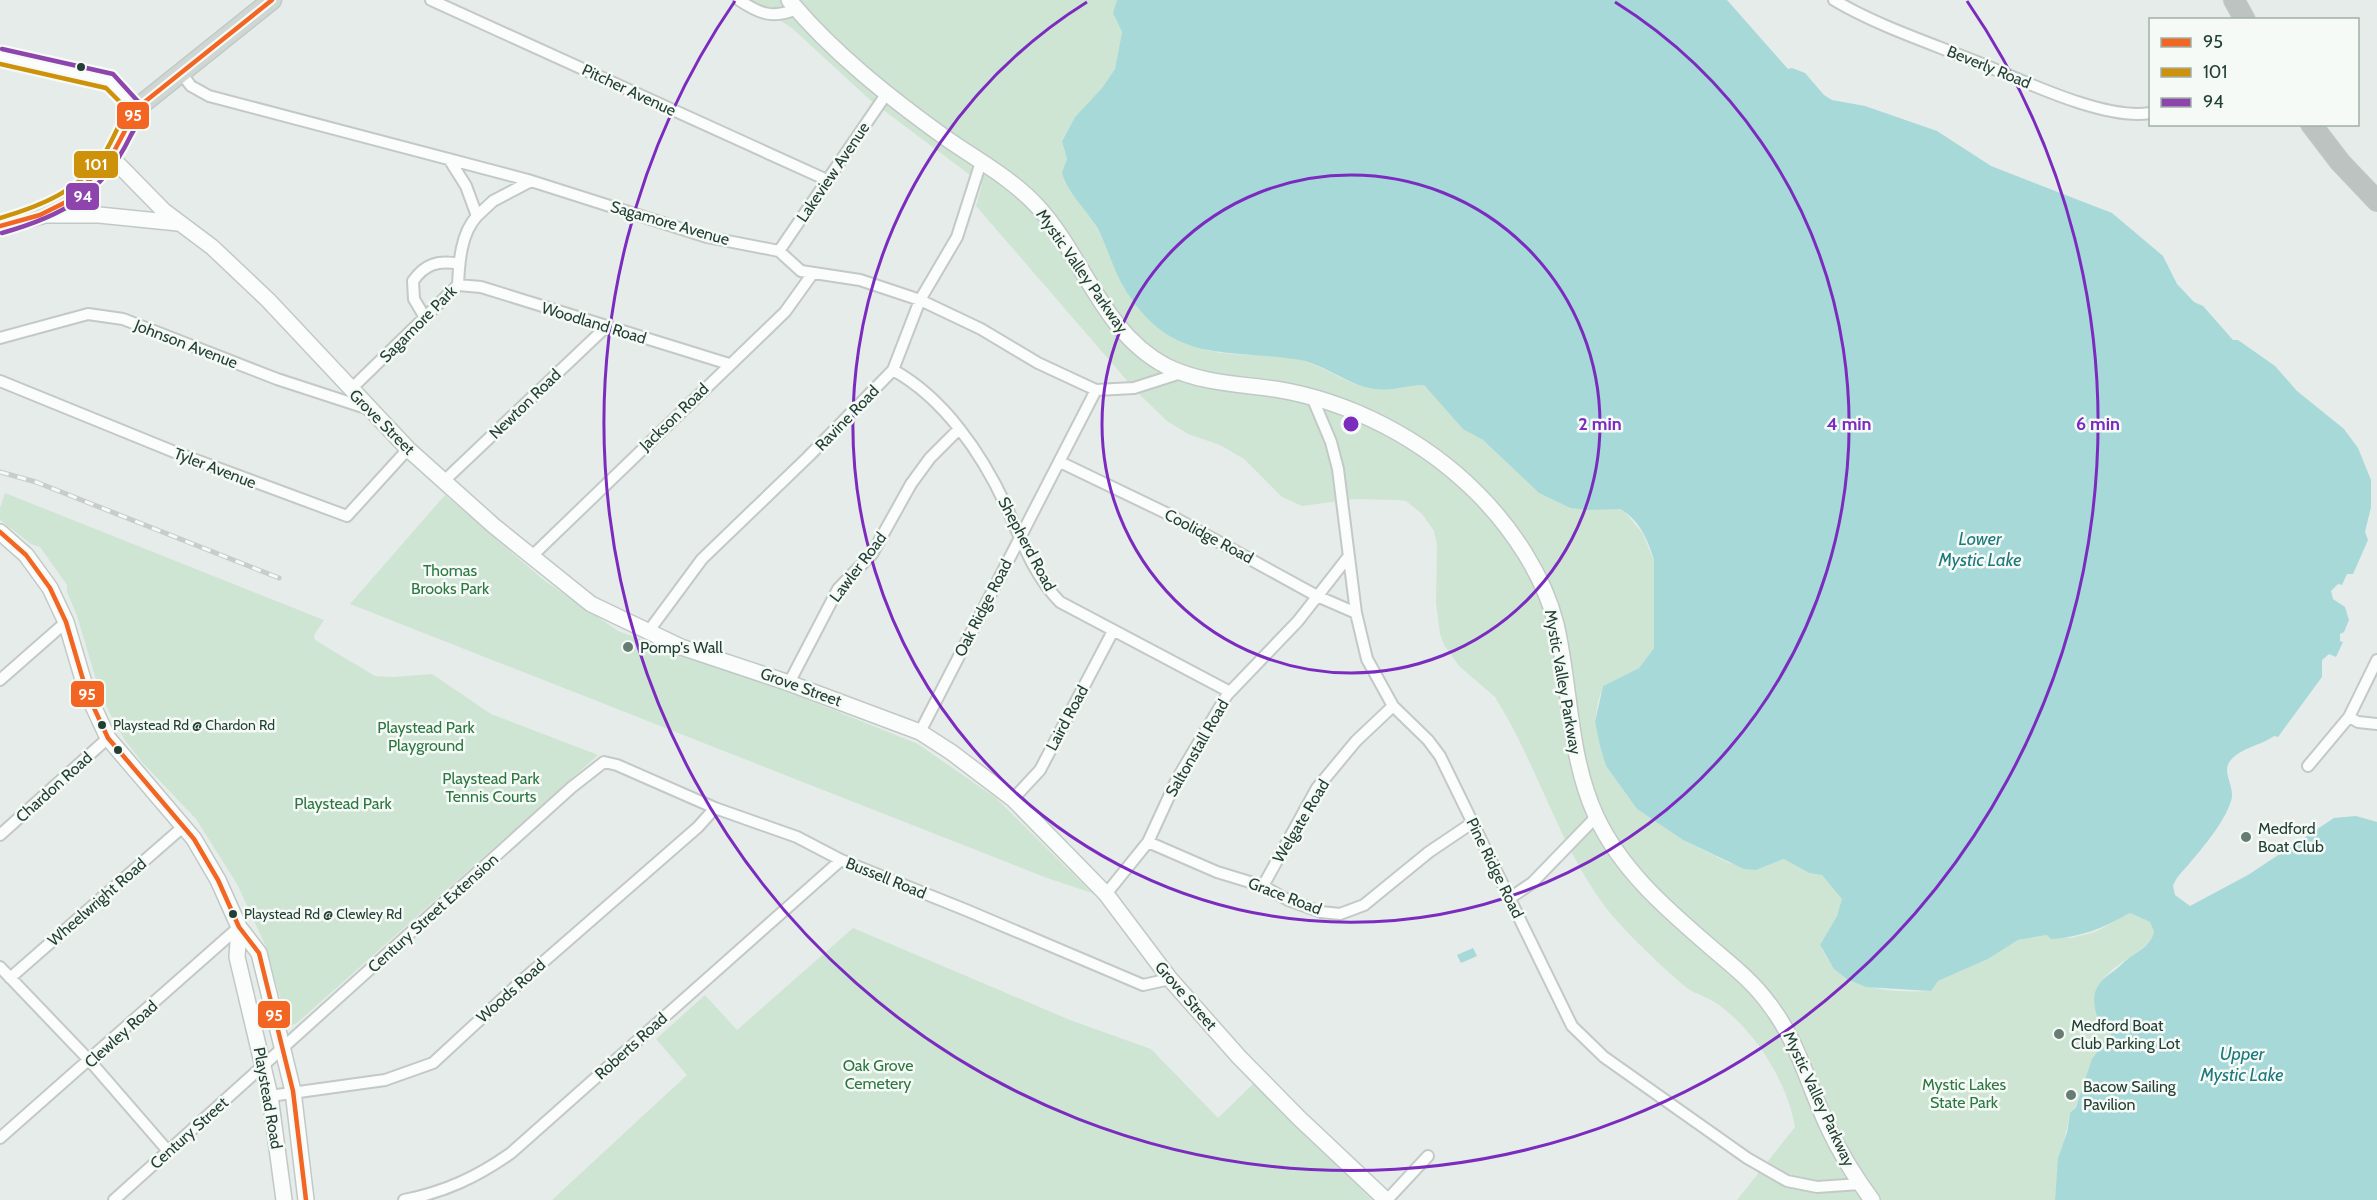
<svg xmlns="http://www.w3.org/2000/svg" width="2377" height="1200" font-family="Cabin,sans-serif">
	<rect width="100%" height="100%" fill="#e6ece9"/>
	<path fill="#cfe5d4" d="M750,0H1117L1115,17L1122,32L1115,69L1102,88L1075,117L1062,140L1067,159L1062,172C1070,194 1087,209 1098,230C1129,291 1140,336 1216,352C1242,357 1271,352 1298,359C1325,366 1346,385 1374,389C1390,392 1407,385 1424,385L1463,428L1483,440L1539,493L1570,508L1588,510L1615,507L1625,512L1643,534L1654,561V648L1639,668L1603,686L1598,702L1595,722L1606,766L1637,809L1683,840L1729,863L1756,870L1784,859L1809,873L1822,875L1843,899L1837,916L1820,945C1839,990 1887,993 1930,991L1938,981L1988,959L2018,940L2047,935L2071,938L2095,932L2130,913L2150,922L2154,932C2151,943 2143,948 2133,955C2099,977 2087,990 2102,1031L2111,1034L2108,1042L2098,1039L2101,1047C2085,1067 2086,1098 2070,1113L2057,1179L2055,1200H1737L1795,1127C1787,1082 1756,1032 1719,1005C1710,998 1697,995 1687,988C1664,969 1624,931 1606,908C1562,849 1541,777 1505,714L1495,697L1459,666L1444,645L1440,634L1436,603L1437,545L1434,531L1422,514L1406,501L1397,500L1354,499L1302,506L1282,497L1244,459L1220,445L1188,434L1167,421L1136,391L976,206L982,184L870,100L793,29Z
		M5,493L324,620L314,635L315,640L375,676L393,677L432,674L491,714L598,755L297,1023L292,1025L286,1020L267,949L237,884L196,819L142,762L124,739L109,712L98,686L77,616L67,592V585L40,547L31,544L0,520V508Z
		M445,495L545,581L618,631L791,693L918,744L996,798L1092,893L1047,878L350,604Z
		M853,928L1070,1020L1151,1049L1218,1118L1254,1083L1372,1200H552L687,1075L656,1039L705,995L737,1030Z"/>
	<path fill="#a7d9d9" d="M1117,0H1727L1788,69L1792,68L1805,73L1824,95L1832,100L1865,106L1937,131L1991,166L2112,213L2163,256L2177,284L2194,302L2203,306L2233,340H2238L2275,366L2297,391L2344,429L2358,448L2371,480V507L2365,532L2368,540L2353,574H2347L2342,585L2338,584L2331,591L2333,599L2345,607L2349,620L2344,632L2340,634V641L2343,642L2336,657L2329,654L2322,660V677L2278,737L2274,736C2260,746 2242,747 2230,761C2221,773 2236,787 2231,801C2224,823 2204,846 2189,864C2183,871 2176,877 2173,886L2175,895L2190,906L2248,875L2334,818L2356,816L2377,822V1200H2055L2058,1158L2067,1133L2070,1113L2076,1107L2092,1059L2101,1047L2098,1039L2108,1042L2111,1034L2102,1031C2093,1005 2087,990 2111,973C2119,968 2125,960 2133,955C2143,949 2151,943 2154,932L2150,922L2130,913C2104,928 2081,937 2051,939L2047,935L2018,940L1988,959L1938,981L1931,991L1866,987L1847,979L1834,969L1820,945L1837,916L1842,899L1822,875L1809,873L1784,859L1756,870L1744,869L1683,840L1637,809L1606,766L1600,746L1595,722L1603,686L1639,668L1654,648V560C1648,540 1639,519 1620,509L1588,510L1570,508L1539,493L1483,440L1463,429L1424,385C1407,385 1391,392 1374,389C1346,385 1323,362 1294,359C1222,349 1172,363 1126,291C1114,272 1108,249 1098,229C1087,210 1067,193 1062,172L1067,159L1062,141L1075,117L1102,88L1115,69L1122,32L1113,13Z
		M1473,948L1477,956L1461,963L1457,955Z"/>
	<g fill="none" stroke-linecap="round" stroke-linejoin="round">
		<defs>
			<path id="street" d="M431,0L827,180
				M739,0C760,14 772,19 797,9
				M1834,0C1876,25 1927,42 1972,60C2018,78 2103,121 2150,113
				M181,73L191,86L209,96L528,180L707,237L779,251L801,271L860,280L920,300L981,329L1038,363L1096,390L1134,388L1181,373
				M477,216L493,201L531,181
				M779,251L887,93
				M458,285L481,287L729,364
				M424,316L414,299L413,281C425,264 438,260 459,264
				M0,338L88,314L123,319L277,379L369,409
				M893,370C944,398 982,454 1006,506C1021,539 1034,576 1060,602L1230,692
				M0,381L177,453L347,516L408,449
				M350,390L458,285C459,262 461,233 477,216L466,186L449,159
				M1312,397L1331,442L1338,469L1356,613L1367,659L1393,706L1428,740L1440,756L1572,1026L1604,1057L1747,1158L1787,1181L1817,1187L1860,1184
				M1060,462L1166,513L1317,596L1356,613
				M444,481L606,327
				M531,557L785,312L813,273
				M648,632L702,559L808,457L893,370L920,300L957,237L981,162
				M0,680L66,622
				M789,683L838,589L872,554L911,484L930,458L958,430
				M2349,717L2358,722L2377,724
				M920,732L1096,390
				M2308,766L2349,717L2377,660
				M1013,799L1040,770L1113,631
				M0,835L108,738
				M1148,842L1217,872L1263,886L1288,900L1321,912L1340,914L1364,905L1429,852L1472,823
				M1263,886L1317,788L1356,741L1393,706
				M1106,894L1148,842L1177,779L1227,695L1298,621L1348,557
				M1510,898L1532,883L1596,817
				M0,967L90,1061L168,1151
				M10,978L184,826
				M270,1096L385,1080L433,1063L526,977L698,827L715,808
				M0,1138L239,927
				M114,1200L572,787L604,762L617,765L715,808L797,837L841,860L966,910L1143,985L1170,979
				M404,1200C445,1192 477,1177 511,1153L841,860
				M1387,1200L1428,1156"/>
			<path id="secondary" d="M789,0C832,52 889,97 943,136C975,159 1012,178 1039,208C1084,258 1102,332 1166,366C1200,383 1238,384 1275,389C1350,401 1423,439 1477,493C1512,528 1544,576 1556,624C1571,688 1568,755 1596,816C1622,872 1669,911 1714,950C1734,967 1754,983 1769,1004C1798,1041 1808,1085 1828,1127C1840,1153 1855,1177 1872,1200
				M0,56L110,81L137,108
				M111,157L164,211L212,247L268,300L408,449L494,526L591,604L681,647L789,683L920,732L951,752L1013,799L1106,894L1170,979L1239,1057L1299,1118L1386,1200
				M40,215H99L178,223
				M0,532L26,555L50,588L66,622L87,693L108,738L194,839L218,880L239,927L259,953L293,1091L306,1200
				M239,927L237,957L270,1096L284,1200"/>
			<path id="primary" d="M0,226L40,215L72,199L111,157L137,108L272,0"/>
			<path id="highway" d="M2234,0L2245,20
				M2311,124L2340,162L2377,201"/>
		</defs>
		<use href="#street" stroke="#c3c9c6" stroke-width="14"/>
		<use href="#secondary" stroke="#c1c9c6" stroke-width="18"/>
		<use href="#primary" stroke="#c2cac7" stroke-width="21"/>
		<use href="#highway" stroke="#c2cac7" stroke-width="22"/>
		<use href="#street" stroke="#fbfcfc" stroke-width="10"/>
		<use href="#secondary" stroke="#fbfcfc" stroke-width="15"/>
		<use href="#primary" stroke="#ced7d3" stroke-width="18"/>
		<use href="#highway" stroke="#bcc3c0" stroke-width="20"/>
		<defs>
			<path id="rail" d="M0,472L36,482L279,578"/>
		</defs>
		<use href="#rail" stroke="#c8ccca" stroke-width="5"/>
		<use href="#rail" stroke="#f5faf7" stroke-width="3" stroke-dasharray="9" stroke-linecap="butt"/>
		<defs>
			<path id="bus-1" d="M0,226L40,215L72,199L111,157L137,108L272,0
				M0,532L26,555L50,588L66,622L87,693L108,738L194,839L218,880L239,927L259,953L293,1091L306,1200"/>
			<path id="bus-2" d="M0,64L106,88L127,109C119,124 113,140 104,154C79,191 41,206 0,218"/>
			<path id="bus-3" d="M2,49L113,74L144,108C142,118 135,127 130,137C102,195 62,216 2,233"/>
		</defs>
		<use href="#bus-1" stroke="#f5faf7" stroke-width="9"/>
		<use href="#bus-2" stroke="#f5faf7" stroke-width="9"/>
		<use href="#bus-3" stroke="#f5faf7" stroke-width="9"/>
		<use href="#bus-1" stroke="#f26522" stroke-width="4.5"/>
		<use href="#bus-2" stroke="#cd920a" stroke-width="4.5"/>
		<use href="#bus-3" stroke="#8e44ad" stroke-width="4.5"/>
	</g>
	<g fill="none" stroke="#7b2cbf" stroke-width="3">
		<circle cx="1351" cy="424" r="249"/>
		<path d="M1615 2A498 498 0 1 1 1087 2"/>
		<path d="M1967 1A747 747 0 1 1 735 1"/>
	</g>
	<g fill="#234034" stroke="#f5faf7" stroke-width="2">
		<circle cx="81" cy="67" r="5"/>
		<circle cx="102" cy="725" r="5"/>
		<circle cx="118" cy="750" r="5"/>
		<circle cx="233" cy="914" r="5"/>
	</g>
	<g fill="#677c73" stroke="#f5faf7" stroke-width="2">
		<circle cx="628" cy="647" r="6"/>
		<circle cx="2246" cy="837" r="6"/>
		<circle cx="2059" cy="1034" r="6"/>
		<circle cx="2071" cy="1095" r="6"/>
	</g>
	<g text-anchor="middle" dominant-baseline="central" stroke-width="5" stroke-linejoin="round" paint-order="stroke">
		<g font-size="14" fill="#234034" stroke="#f5faf7" text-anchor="start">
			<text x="113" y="725">Playstead Rd @ Chardon Rd</text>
			<text x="244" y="914">Playstead Rd @ Clewley Rd</text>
		</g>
		<g font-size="16" fill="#234034" stroke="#f5faf7">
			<text transform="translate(1989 67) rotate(22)">Beverly Road</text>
			<text transform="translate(629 90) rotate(25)">Pitcher Avenue</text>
			<text transform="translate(833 172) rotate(-56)">Lakeview Avenue</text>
			<text transform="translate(670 223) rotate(16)">Sagamore Avenue</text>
			<text transform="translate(1082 271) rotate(55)">Mystic Valley Parkway</text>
			<text transform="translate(594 323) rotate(17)">Woodland Road</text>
			<text transform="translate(418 324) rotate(-45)">Sagamore Park</text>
			<text transform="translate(186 344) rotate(21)">Johnson Avenue</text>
			<text transform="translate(525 404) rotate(-44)">Newton Road</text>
			<text transform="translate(674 417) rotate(-44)">Jackson Road</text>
			<text transform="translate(847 418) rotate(-46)">Ravine Road</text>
			<text transform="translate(382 422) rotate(45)">Grove Street</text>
			<text transform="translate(215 468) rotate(21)">Tyler Avenue</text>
			<text transform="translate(1209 536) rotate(28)">Coolidge Road</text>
			<text transform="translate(1027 544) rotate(62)">Shepherd Road</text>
			<text transform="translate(858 567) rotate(-53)">Lawler Road</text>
			<text transform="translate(983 608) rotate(-63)">Oak Ridge Road</text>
			<text transform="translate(1563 682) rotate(80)">Mystic Valley Parkway</text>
			<text transform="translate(801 687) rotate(20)">Grove Street</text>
			<text transform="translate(1067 718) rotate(-62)">Laird Road</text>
			<text transform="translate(1197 748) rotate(-60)">Saltonstall Road</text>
			<text transform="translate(54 787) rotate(-42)">Chardon Road</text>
			<text transform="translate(1301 821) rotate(-59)">Welgate Road</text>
			<text transform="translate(1495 868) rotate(64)">Pine Ridge Road</text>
			<text transform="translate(886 878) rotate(22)">Bussell Road</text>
			<text transform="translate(1285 896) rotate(21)">Grace Road</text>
			<text transform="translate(97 902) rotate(-41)">Wheelwright Road</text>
			<text transform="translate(433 913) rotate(-42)">Century Street Extension</text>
			<text transform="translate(511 991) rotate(-42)">Woods Road</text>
			<text transform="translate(1186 996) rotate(49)">Grove Street</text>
			<text transform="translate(121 1034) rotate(-42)">Clewley Road</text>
			<text transform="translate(631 1046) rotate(-42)">Roberts Road</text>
			<text transform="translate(268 1098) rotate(80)">Playstead Road</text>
			<text transform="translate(1819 1099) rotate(65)">Mystic Valley Parkway</text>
			<text transform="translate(189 1133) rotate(-42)">Century Street</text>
		</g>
		<g font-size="16" fill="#2d7740" stroke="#f5faf7">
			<text x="450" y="570">Thomas<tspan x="450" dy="18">Brooks Park</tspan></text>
			<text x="426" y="727">Playstead Park<tspan x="426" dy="18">Playground</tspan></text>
			<text x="491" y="778">Playstead Park<tspan x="491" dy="18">Tennis Courts</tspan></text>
			<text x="343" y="803">Playstead Park</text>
			<text x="878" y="1065">Oak Grove<tspan x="878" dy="18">Cemetery</tspan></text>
			<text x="1964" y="1084">Mystic Lakes<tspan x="1964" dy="18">State Park</tspan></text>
		</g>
		<g font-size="16" fill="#234034" stroke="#f5faf7" text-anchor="start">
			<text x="640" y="647">Pomp's Wall</text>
			<text x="2258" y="828">Medford<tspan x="2258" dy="18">Boat Club</tspan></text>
			<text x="2071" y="1025">Medford Boat<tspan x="2071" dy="18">Club Parking Lot</tspan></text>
			<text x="2083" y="1086">Bacow Sailing<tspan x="2083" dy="18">Pavilion</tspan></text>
		</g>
		<g font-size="18" font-style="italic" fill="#1c797c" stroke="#f5faf7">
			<text x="1980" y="539">Lower<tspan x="1980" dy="21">Mystic Lake</tspan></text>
			<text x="2242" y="1054">Upper<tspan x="2242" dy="21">Mystic Lake</tspan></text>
		</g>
	</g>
	<circle cx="1351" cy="424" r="9" fill="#7b2cbf" stroke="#f5faf7" stroke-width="3"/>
	<g font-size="18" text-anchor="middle" font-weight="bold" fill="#7b2cbf" stroke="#f5faf7" stroke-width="5" stroke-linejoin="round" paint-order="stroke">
		<text x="1600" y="430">2 min</text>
		<text x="1849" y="430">4 min</text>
		<text x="2098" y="430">6 min</text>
	</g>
	<g stroke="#f5faf7" stroke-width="2">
		<rect x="116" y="101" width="34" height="29" rx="6" fill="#f26522"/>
		<rect x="73" y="150" width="46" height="29" rx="6" fill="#cd920a"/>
		<rect x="65" y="182" width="35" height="29" rx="6" fill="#8e44ad"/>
		<rect x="70" y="680" width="35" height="28" rx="6" fill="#f26522"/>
		<rect x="257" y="1000" width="34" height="29" rx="6" fill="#f26522"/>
	</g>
	<g font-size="16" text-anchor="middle" font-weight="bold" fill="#fff">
		<text x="133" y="121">95</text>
		<text x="96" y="170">101</text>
		<text x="83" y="202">94</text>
		<text x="87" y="700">95</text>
		<text x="274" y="1021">95</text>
	</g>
	<rect x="2149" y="18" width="210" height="108" fill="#f5faf7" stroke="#a1b0a9" stroke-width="1.5"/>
	<rect x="2161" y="38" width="30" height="9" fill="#f26522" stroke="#a1b0a9" stroke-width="1.5"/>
	<text x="2203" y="48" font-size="18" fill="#234034">95</text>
	<rect x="2161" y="68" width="30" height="9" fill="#cd920a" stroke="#a1b0a9" stroke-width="1.5"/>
	<text x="2203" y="78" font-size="18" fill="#234034">101</text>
	<rect x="2161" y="98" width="30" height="9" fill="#8e44ad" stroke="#a1b0a9" stroke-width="1.5"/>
	<text x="2203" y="108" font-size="18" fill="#234034">94</text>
</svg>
